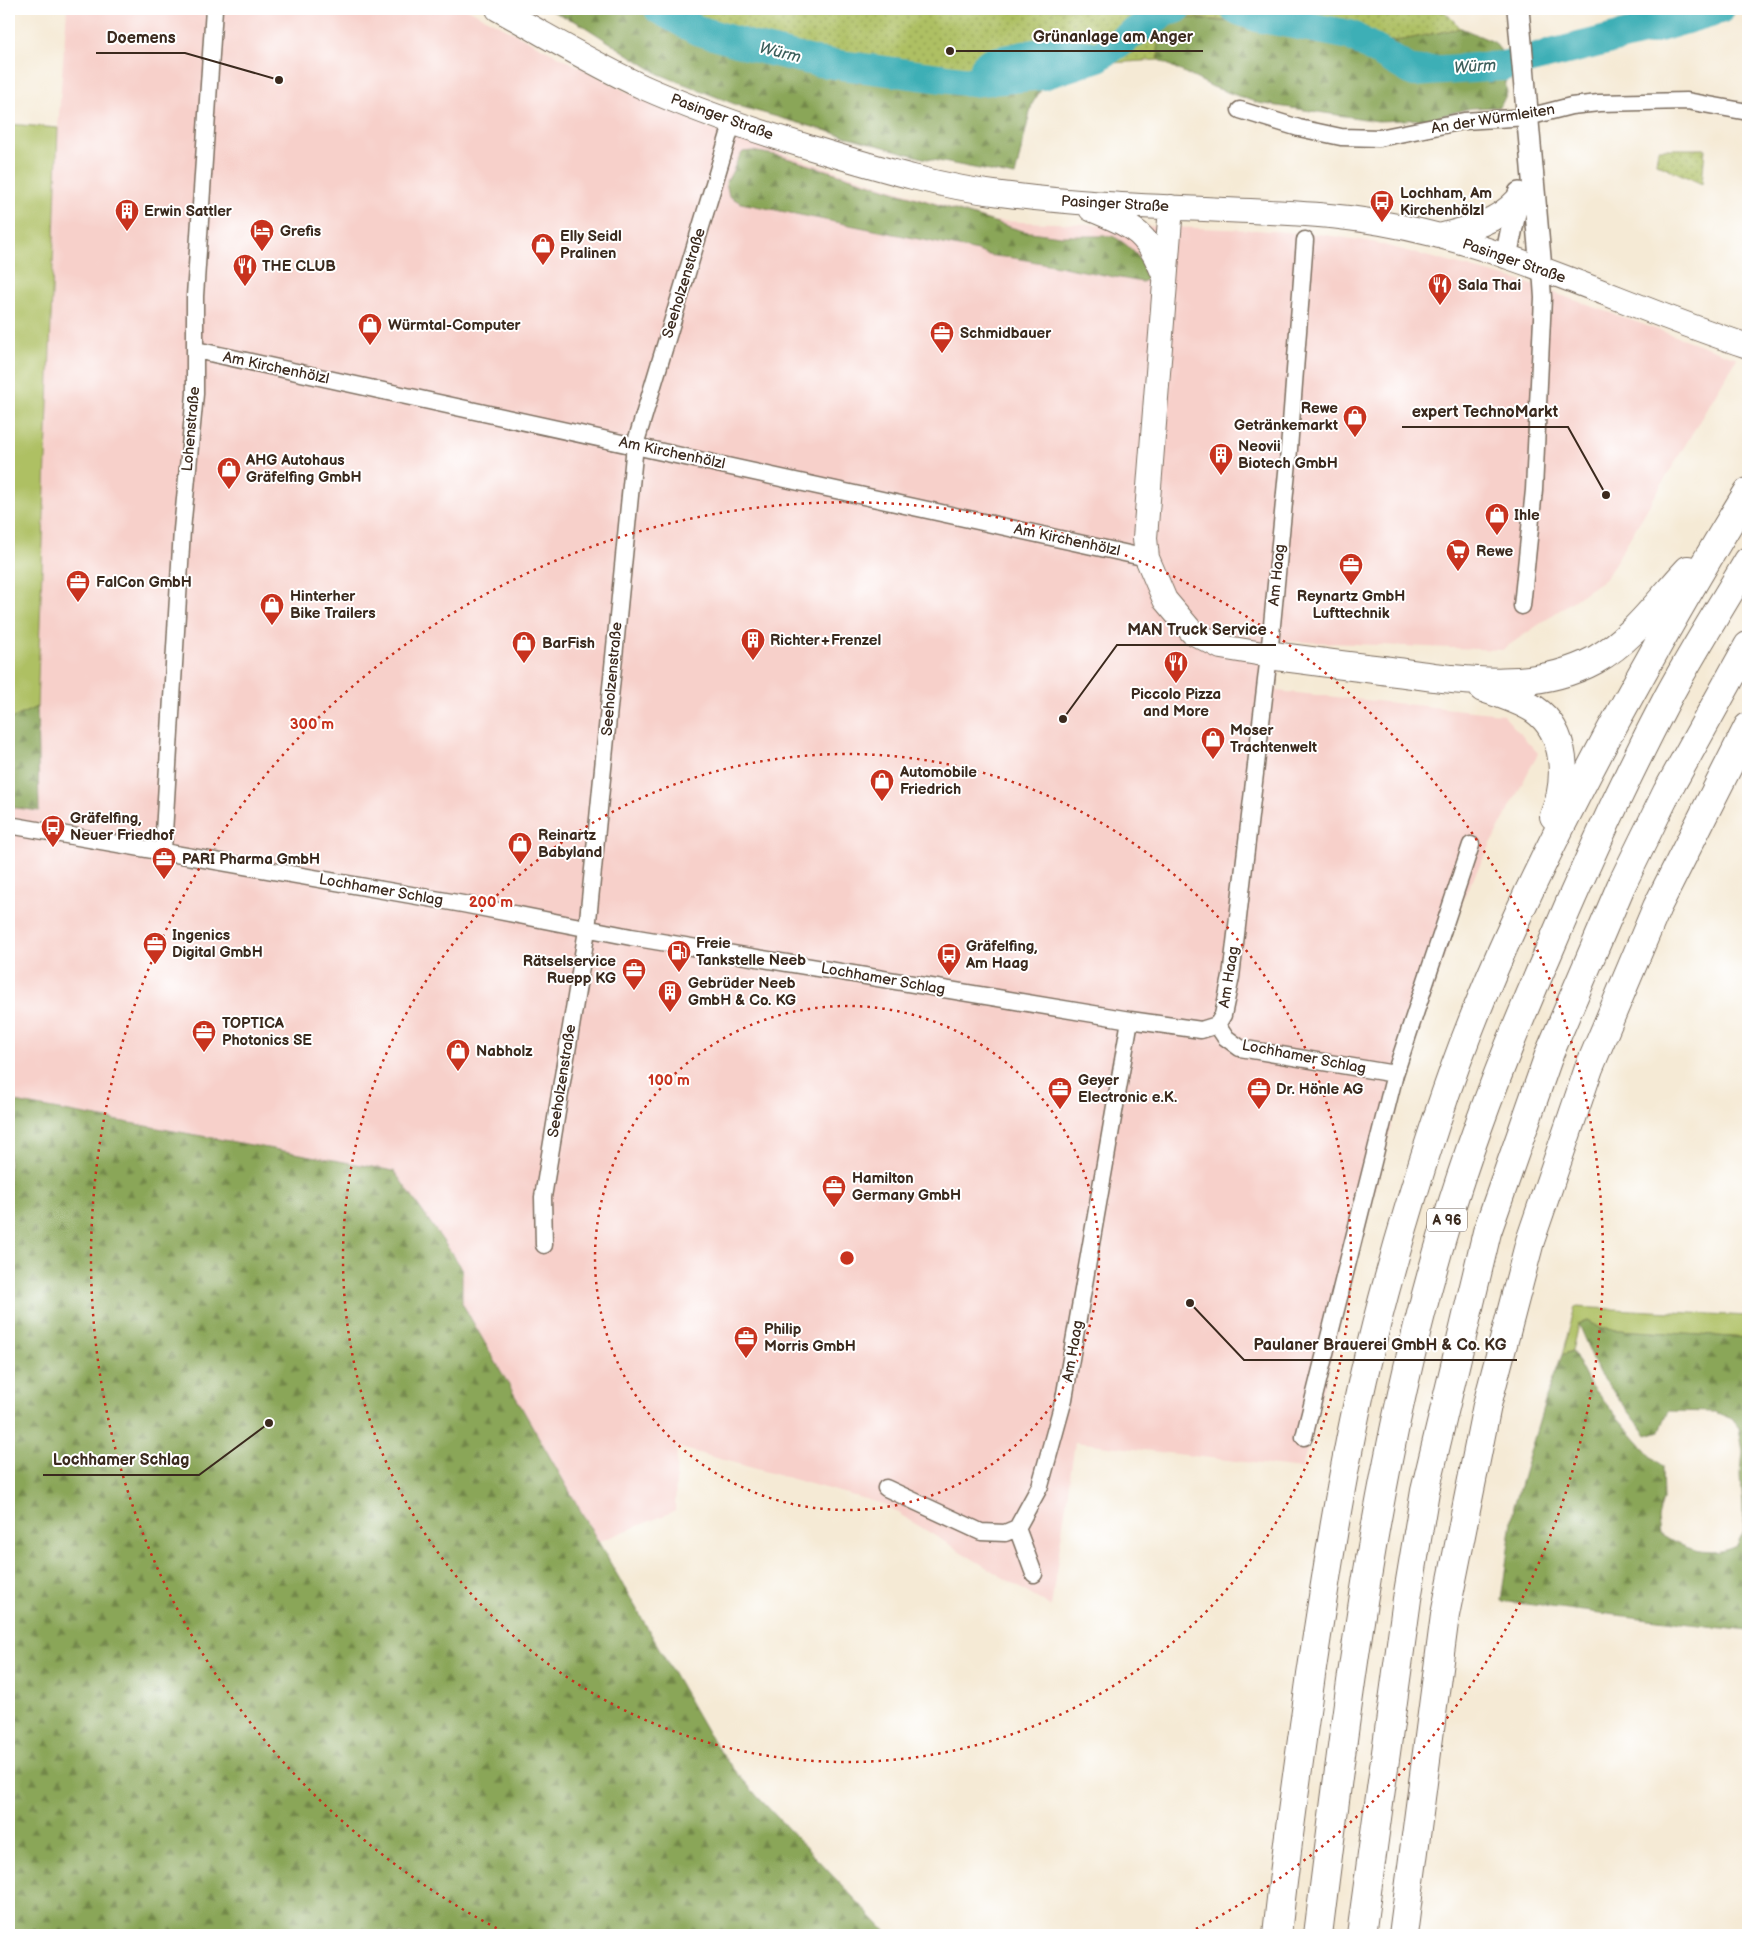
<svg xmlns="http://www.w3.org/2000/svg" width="1757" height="1944" font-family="'Balsamiq Sans',sans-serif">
	<defs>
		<pattern id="forest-firs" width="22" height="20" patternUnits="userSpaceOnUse" patternTransform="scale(1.25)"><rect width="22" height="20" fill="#8aa659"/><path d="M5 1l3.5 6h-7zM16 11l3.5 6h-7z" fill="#728749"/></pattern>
		<pattern id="park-dots" width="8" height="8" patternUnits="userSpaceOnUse" patternTransform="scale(1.25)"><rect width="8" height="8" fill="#aec063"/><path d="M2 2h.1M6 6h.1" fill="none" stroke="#8f9c51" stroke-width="1.8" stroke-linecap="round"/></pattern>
	</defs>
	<rect width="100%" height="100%" fill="#fff"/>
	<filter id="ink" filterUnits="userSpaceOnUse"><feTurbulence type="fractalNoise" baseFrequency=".02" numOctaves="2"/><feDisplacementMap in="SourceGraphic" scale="10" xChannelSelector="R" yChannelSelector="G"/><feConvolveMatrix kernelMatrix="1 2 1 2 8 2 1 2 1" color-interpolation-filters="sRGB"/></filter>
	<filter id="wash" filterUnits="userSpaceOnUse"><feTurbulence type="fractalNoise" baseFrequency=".0096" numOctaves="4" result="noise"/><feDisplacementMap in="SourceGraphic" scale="20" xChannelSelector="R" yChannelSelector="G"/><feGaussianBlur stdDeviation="1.12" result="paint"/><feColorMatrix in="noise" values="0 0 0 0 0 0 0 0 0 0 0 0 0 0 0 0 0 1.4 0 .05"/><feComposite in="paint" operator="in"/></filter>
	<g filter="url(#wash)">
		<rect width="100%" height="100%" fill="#f5ead5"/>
		<path fill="#f7d0ca" d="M67,9H468L629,93L702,125L753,144L993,221L1254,230L1319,234L1372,242L1521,281L1737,358L1606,578L1502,650L1281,641L1277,691L1502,714L1538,753L1464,896L1403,1079L1302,1469L1075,1442L1051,1607L883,1504L677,1447L675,1511L598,1542L462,1303V1268L394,1171L9,1101V806L39,810L37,707L58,128Z"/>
		<path fill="#aec063" stroke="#747540" d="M9,124L58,128L37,707L9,720Z
			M1575,1307L1748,1316V1338L1602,1329L1588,1321L1578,1324L1572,1351L1562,1355Z"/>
		<path fill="url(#forest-firs)" stroke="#62683c" d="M547,9H637L696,40L805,66L958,89L999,90L1044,85L1032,104L1015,176L923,158L742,107L659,74L579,23Z
			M1360,9L1376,42L1402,40L1461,28L1494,42L1501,51L1507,93L1500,107L1471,108L1428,119L1378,121L1258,103L1213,87L1159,60L1156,31L1171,16L1278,27Z
			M752,151L780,156L1023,231L1060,236H1112C1130,244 1143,261 1152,278L1142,282C1101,275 1061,266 1020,259C1005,256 991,258 978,251L741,203L729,196L726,182C734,172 735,161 743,152Z
			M37,707L39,811L9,807V720Z
			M9,1101L394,1171L462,1268V1303L708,1734L727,1761L757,1796L889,1935H9Z
			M1588,1321L1602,1329L1748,1338V1631L1501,1601L1514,1506L1547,1395L1562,1355L1572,1351L1590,1385L1648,1453L1662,1466L1663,1500L1658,1518L1660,1534C1683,1550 1712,1558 1737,1546L1744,1531L1741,1473L1743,1451L1739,1428L1732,1419L1715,1412L1669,1411L1660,1431L1647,1435L1599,1373L1578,1324Z"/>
		<path fill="url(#park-dots)" stroke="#747540" d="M637,9H1442L1461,28L1402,40L1376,42L1359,32L1171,16L1156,31L1159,60L1111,63L1044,85L999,90L958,89L805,66L696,40Z
			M1658,149H1705L1702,184L1656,163Z"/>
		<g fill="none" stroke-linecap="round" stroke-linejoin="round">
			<path stroke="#3eafb6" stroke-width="30" d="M659,9L697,30L761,49L818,62L971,82L1043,75L1098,57L1166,11L1176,9
				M1235,9L1257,17L1350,35L1414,72L1503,66L1659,27L1720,9
				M985,67L989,63L1049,51L1088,55"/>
		</g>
	</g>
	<g filter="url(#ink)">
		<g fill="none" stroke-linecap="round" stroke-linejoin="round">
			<defs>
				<path id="minor" d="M1240,110L1299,128L1341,137L1379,138L1464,121L1528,117L1571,106L1599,103L1687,101L1748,112
					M196,350L1147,558
					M1522,606L1534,490L1543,298L1541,269
					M9,825L463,904L631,937L1130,1020L1201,1030L1217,1025
					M163,850L182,530L195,394V296L214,9
					M1217,1025L1223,1015L1231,977L1269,655L1288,462L1305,240
					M1217,1025L1225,1037L1240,1048L1395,1074
					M544,1245L543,1197L587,930L635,445L732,124
					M1304,1437L1395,1074L1471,845
					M886,1488L981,1532L1005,1533L1017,1528L1040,1486L1064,1399L1130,1020
					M1017,1528L1034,1574"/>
				<path id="tertiary" d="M1518,9L1541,269
					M1506,257L1519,193"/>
				<path id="secondary" d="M498,9C546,35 593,64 643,87C704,114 764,134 828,153C885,170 942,187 1001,194C1083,205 1167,207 1250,211C1294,213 1338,215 1381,223C1508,245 1626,307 1748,346
					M1171,207L1145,538L1147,558L1165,600L1192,632L1221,647L1269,655
					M1091,209C1133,227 1146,230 1164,275
					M1439,236C1468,229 1496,223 1517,200"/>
				<path id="motorway" d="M1269,655C1309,661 1350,666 1390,671C1458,680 1532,694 1595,660C1633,639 1659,601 1688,570
					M1483,688C1501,694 1518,699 1534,709C1568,732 1568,782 1554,816
					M1277,1935C1286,1848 1299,1762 1311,1675C1326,1576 1341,1477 1363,1379C1383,1292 1409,1204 1437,1119C1480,987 1541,861 1606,739C1651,656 1698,573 1748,492
					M1318,1935C1348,1697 1376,1455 1446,1224C1474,1130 1510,1040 1549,951C1585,866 1624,781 1667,699C1692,652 1721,607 1748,561
					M1361,1935L1407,1599L1425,1491L1487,1232L1550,1052L1621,886L1667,792L1748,646
					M1403,1935L1445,1615L1487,1405L1530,1241L1589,1068L1657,907L1748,727"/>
			</defs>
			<use href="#minor" stroke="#7c6d5e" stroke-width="19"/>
			<use href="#tertiary" stroke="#7c6d5e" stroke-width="24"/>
			<use href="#secondary" stroke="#7c6d5e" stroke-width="26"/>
			<use href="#motorway" stroke="#7c6d5e" stroke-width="30"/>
			<use href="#minor" stroke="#fff" stroke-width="16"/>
			<use href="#tertiary" stroke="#fff" stroke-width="21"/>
			<use href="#secondary" stroke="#fff" stroke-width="24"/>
			<use href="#motorway" stroke="#fff" stroke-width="28"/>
		</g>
	</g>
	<g fill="none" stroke="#c8321e" stroke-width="2.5" stroke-dasharray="2.5 5">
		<circle cx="847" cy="1258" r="252"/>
		<circle cx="847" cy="1258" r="504"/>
		<path d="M510 1935A756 756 0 1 1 1184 1935"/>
	</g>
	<defs>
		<symbol id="bus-pin" viewBox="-11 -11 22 30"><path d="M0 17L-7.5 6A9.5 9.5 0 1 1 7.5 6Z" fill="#c8321e" stroke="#fff"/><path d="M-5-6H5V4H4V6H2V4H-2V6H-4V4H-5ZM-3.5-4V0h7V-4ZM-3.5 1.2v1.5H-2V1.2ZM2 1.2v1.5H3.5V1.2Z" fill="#fff"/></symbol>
		<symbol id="building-pin" viewBox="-11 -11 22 30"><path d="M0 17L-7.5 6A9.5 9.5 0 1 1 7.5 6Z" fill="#c8321e" stroke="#fff"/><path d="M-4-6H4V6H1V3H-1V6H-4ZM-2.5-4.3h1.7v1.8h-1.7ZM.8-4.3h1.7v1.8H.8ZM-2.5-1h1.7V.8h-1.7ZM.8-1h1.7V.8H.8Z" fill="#fff"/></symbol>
		<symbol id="hotel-pin" viewBox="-11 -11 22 30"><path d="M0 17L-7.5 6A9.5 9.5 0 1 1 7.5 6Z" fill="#c8321e" stroke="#fff"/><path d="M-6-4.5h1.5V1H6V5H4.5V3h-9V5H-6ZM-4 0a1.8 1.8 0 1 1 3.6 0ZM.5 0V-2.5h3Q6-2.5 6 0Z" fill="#fff"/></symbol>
		<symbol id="shop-pin" viewBox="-11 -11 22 30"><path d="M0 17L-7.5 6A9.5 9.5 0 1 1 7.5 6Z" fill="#c8321e" stroke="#fff"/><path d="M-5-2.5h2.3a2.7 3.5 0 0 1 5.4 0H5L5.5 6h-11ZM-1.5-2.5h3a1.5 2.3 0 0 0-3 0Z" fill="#fff"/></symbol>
		<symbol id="restaurant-pin" viewBox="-11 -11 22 30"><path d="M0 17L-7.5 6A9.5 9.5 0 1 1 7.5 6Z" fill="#c8321e" stroke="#fff"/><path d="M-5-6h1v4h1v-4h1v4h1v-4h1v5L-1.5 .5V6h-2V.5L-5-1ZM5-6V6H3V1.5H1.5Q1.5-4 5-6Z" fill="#fff"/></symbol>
		<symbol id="office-pin" viewBox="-11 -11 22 30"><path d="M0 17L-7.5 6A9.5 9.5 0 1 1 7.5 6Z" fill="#c8321e" stroke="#fff"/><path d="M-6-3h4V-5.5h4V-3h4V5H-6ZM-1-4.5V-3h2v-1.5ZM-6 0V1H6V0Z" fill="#fff"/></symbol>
		<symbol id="supermarket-pin" viewBox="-11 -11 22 30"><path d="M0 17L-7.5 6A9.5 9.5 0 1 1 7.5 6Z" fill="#c8321e" stroke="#fff"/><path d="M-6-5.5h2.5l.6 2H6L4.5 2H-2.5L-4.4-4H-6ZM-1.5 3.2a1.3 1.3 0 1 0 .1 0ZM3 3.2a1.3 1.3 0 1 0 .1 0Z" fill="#fff"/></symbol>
		<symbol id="fuel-pin" viewBox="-11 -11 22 30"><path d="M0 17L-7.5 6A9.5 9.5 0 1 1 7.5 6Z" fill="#c8321e" stroke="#fff"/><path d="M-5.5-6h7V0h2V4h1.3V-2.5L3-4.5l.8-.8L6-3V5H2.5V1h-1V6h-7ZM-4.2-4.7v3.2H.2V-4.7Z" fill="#fff"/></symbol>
	</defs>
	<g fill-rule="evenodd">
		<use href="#bus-pin" x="1368" y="188" width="28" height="38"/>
		<use href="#building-pin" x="113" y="197" width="28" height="38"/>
		<use href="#hotel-pin" x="248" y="217" width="28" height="38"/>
		<use href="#shop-pin" x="529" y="231" width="28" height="38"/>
		<use href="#restaurant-pin" x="231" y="252" width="28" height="38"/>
		<use href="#restaurant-pin" x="1426" y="271" width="28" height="38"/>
		<use href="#shop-pin" x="356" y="311" width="28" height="38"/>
		<use href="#office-pin" x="928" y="319" width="28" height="38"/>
		<use href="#shop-pin" x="1341" y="403" width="28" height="38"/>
		<use href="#building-pin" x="1207" y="441" width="28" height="38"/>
		<use href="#shop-pin" x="215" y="455" width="28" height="38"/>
		<use href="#shop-pin" x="1483" y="501" width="28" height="38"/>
		<use href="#supermarket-pin" x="1444" y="537" width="28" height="38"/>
		<use href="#office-pin" x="1337" y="551" width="28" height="38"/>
		<use href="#office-pin" x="64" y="568" width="28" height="38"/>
		<use href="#shop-pin" x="258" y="591" width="28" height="38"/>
		<use href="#building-pin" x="739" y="626" width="28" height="38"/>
		<use href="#shop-pin" x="510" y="629" width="28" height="38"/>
		<use href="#restaurant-pin" x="1162" y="649" width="28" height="38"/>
		<use href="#shop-pin" x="1199" y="725" width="28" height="38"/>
		<use href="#shop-pin" x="868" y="767" width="28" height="38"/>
		<use href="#bus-pin" x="39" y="813" width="28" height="38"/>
		<use href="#shop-pin" x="506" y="830" width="28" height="38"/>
		<use href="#office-pin" x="150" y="845" width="28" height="38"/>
		<use href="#office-pin" x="141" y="930" width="28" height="38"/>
		<use href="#fuel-pin" x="665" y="938" width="28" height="38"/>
		<use href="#bus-pin" x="935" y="941" width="28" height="38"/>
		<use href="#office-pin" x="620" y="956" width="28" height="38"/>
		<use href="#building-pin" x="656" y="978" width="28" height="38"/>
		<use href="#office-pin" x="190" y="1018" width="28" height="38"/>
		<use href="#shop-pin" x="444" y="1037" width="28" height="38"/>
		<use href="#office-pin" x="1046" y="1075" width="28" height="38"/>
		<use href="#office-pin" x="1245" y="1075" width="28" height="38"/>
		<use href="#office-pin" x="820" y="1173" width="28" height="38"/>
		<use href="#office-pin" x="732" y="1324" width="28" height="38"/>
	</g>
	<g text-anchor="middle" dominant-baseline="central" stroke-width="4" stroke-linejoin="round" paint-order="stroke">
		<rect fill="#fff" stroke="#766a62" stroke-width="1" x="1427" y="1208.5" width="40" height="23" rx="4"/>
		<g font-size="14" font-weight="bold" fill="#3b2a1e">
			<text x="1447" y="1220">A 96</text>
		</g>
		<g font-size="15" fill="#3b2a1e" stroke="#fff">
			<text transform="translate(722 117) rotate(20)">Pasinger Straße</text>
			<text transform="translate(1493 119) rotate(-9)">An der Würmleiten</text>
			<text transform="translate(1115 204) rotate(3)">Pasinger Straße</text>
			<text transform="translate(1514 261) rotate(19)">Pasinger Straße</text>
			<text transform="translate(684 283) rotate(-73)">Seeholzenstraße</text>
			<text transform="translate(276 368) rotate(12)">Am Kirchenhölzl</text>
			<text transform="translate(191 429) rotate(-85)">Lohenstraße</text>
			<text transform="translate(672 453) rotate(12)">Am Kirchenhölzl</text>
			<text transform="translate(1067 540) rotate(12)">Am Kirchenhölzl</text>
			<text transform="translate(1277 575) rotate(-84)">Am Haag</text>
			<text transform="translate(612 679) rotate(-85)">Seeholzenstraße</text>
			<text transform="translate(381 890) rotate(10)">Lochhamer Schlag</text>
			<text transform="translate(1229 977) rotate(-81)">Am Haag</text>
			<text transform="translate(883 979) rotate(10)">Lochhamer Schlag</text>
			<text transform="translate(1304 1057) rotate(11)">Lochhamer Schlag</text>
			<text transform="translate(562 1081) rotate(-81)">Seeholzenstraße</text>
			<text transform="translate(1073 1351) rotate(-80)">Am Haag</text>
		</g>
		<g font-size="15" font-weight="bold" fill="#3b2a1e" stroke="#fff" text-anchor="start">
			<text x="1400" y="193">Lochham, Am<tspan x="1400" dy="17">Kirchenhölzl</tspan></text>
			<text x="144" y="211">Erwin Sattler</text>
			<text x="280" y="231">Grefis</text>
			<text x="560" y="236">Elly Seidl<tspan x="560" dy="17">Pralinen</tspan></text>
			<text x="262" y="266">THE CLUB</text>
			<text x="1458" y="285">Sala Thai</text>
			<text x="388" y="325">Würmtal-Computer</text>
			<text x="960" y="333">Schmidbauer</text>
			<text x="1338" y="408" text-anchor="end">Rewe<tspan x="1338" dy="17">Getränkemarkt</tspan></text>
			<text x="1238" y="446">Neovii<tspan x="1238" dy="17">Biotech GmbH</tspan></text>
			<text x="246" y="460">AHG Autohaus<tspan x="246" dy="17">Gräfelfing GmbH</tspan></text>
			<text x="1514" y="515">Ihle</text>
			<text x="1476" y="551">Rewe</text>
			<text x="96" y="582">FalCon GmbH</text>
			<text x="290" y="596">Hinterher<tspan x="290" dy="17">Bike Trailers</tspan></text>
			<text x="1351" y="596" text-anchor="middle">Reynartz GmbH<tspan x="1351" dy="17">Lufttechnik</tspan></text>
			<text x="770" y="640">Richter+Frenzel</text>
			<text x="542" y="643">BarFish</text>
			<text x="1176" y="694" text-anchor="middle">Piccolo Pizza<tspan x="1176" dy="17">and More</tspan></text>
			<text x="1230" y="730">Moser<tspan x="1230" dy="17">Trachtenwelt</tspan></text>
			<text x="900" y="772">Automobile<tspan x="900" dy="17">Friedrich</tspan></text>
			<text x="70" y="818">Gräfelfing,<tspan x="70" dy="17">Neuer Friedhof</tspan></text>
			<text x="538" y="835">Reinartz<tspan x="538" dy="17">Babyland</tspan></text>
			<text x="182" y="859">PARI Pharma GmbH</text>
			<text x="172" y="935">Ingenics<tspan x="172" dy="17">Digital GmbH</tspan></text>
			<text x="696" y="943">Freie<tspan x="696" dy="17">Tankstelle Neeb</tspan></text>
			<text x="966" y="946">Gräfelfing,<tspan x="966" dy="17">Am Haag</tspan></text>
			<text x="616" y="961" text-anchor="end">Rätselservice<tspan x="616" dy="17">Ruepp KG</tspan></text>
			<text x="688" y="983">Gebrüder Neeb<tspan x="688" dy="17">GmbH &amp; Co. KG</tspan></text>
			<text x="222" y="1023">TOPTICA<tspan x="222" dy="17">Photonics SE</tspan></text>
			<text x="476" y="1051">Nabholz</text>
			<text x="1078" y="1080">Geyer<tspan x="1078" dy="17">Electronic e.K.</tspan></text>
			<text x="1276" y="1089">Dr. Hönle AG</text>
			<text x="852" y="1178">Hamilton<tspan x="852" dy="17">Germany GmbH</tspan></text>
			<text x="764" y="1329">Philip<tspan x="764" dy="17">Morris GmbH</tspan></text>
		</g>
		<g font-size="16" font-style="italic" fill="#3c5f5b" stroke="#fff">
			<text transform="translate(780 53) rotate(14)">Würm</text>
			<text transform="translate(1475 67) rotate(-4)">Würm</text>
		</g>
	</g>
	<circle cx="847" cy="1258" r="8" fill="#c8321e" stroke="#fff" stroke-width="2.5"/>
	<g font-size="15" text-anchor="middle" font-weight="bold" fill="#c8321e" stroke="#fff" stroke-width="4" stroke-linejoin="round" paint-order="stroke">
		<text x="312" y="729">300 m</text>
		<text x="491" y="907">200 m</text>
		<text x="669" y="1085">100 m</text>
	</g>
	<path fill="none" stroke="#3b2a1e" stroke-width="2" d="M950 51L1023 51H1203M279 80L185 53H96M1606 495L1568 427H1402M1063 719L1117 645H1276M1190 1303L1244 1360H1517M269 1423L199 1475H43"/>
	<g fill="#3b2a1e" stroke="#fff" stroke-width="2">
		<circle cx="950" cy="51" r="5"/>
		<circle cx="279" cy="80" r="5"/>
		<circle cx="1606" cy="495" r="5"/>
		<circle cx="1063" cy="719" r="5"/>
		<circle cx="1190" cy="1303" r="5"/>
		<circle cx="269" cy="1423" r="5"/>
	</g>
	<g font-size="16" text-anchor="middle" font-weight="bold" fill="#3b2a1e" stroke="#fff" stroke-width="4" stroke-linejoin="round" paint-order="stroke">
		<text x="1113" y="42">Grünanlage am Anger</text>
		<text x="141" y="43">Doemens</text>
		<text x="1485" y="417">expert TechnoMarkt</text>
		<text x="1197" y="635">MAN Truck Service</text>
		<text x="1380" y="1350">Paulaner Brauerei GmbH &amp; Co. KG</text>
		<text x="121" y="1465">Lochhamer Schlag</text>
	</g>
	<rect width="1757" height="1944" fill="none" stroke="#fff" stroke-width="30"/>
</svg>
